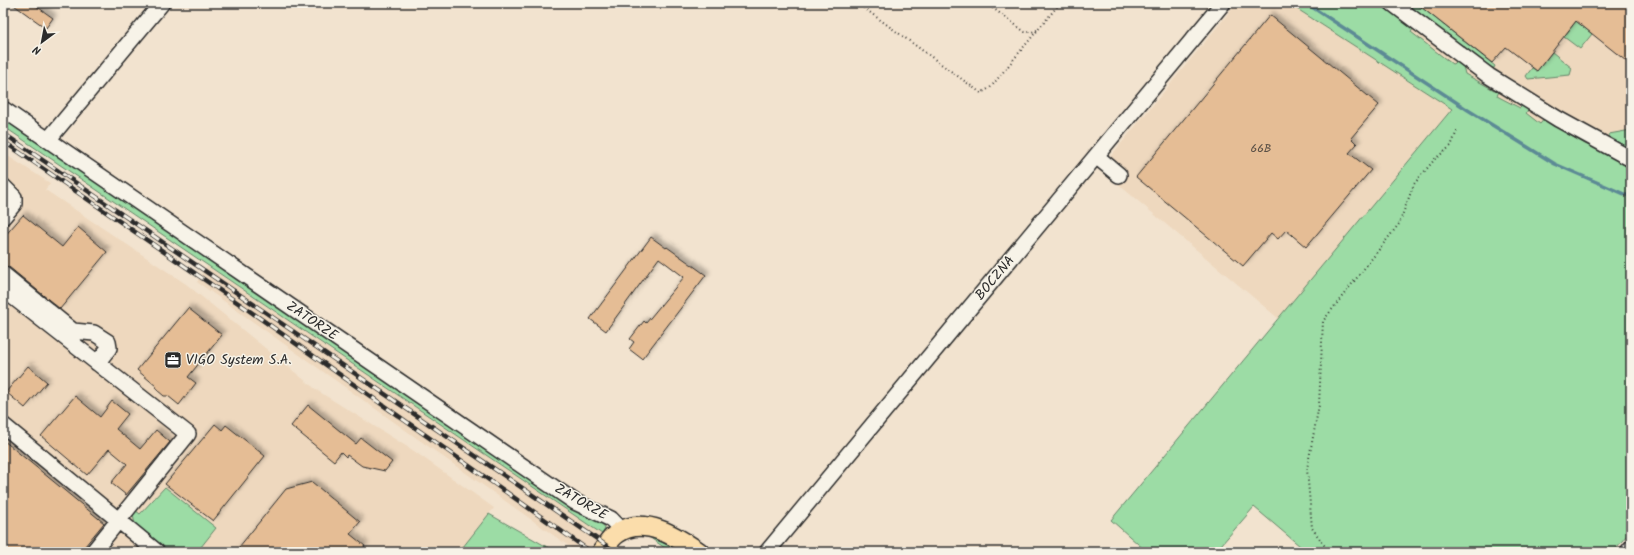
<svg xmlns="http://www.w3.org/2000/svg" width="1634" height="555" font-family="Kalam,sans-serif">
	<defs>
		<filter id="shadow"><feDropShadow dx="3.5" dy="-3.5" stdDeviation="2" flood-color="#0004"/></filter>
	</defs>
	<rect width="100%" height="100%" fill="#f2e3cf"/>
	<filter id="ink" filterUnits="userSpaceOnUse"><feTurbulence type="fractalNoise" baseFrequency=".025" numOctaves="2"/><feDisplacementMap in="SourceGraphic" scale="8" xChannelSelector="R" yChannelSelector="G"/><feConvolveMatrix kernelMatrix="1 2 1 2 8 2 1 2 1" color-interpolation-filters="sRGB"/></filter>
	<g filter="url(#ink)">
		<path fill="#eed8be" d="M1237,3H1288L1452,109L1279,319L1100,169Z
			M1323,3H1631V187Z
			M3,153L50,183L45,190L47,191L186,284L318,391L414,451L494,508L459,552H3Z
			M207,266L524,481L628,552H577L197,282Z"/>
		<path fill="#9cdca5" stroke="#648468" d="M1288,3H1382L1412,27L1413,29L1411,32L1452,64L1457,62L1463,66L1465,74L1494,90L1499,87L1500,89L1497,96L1520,108L1522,103L1531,106L1526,113L1540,124L1546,117L1564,132L1585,144L1631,164V530L1613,552H1307L1254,507L1215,552H1147L1111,520L1452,109Z
			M1401,3H1416L1495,66L1494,68H1488Z
			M1576,21L1592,34L1580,49L1564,37Z
			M1552,52L1572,68L1570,75L1528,79L1526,76L1532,68L1537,71Z
			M3,119L557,498L590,518L602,523L605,529L602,534L3,126Z
			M1631,130V150L1609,140V134Z
			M165,487L216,528L197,552H167L135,526L133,514L135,510L140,514Z
			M489,514L556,552H459Z
			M646,535L657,538L684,552H667L668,550Z"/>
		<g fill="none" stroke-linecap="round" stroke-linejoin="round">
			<path stroke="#5c8a95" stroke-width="3.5" d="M1306,3L1468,110L1555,164L1631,197"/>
		</g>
		<path fill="#e5bd95" stroke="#2b2b2b" filter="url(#shadow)" d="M11,3H32L53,18L46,28Z
			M1416,3H1631V65L1576,21L1537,71L1506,47L1492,63Z
			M1270,15L1379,105L1351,138L1357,144L1349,153L1371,170L1306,247L1286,230L1278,239L1271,233L1243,266L1136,177Z
			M23,215L62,247L78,227L107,252L60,309L9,267L3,265V238Z
			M651,237L666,248L667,247L706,275L642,359L629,349L634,342L630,339L644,321L646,323L684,277L659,258L606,331L590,319Z
			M188,308L222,335L188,377L196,383L179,405L168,396H164L157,390L156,386L137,370Z
			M28,366L47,382L25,408L6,392Z
			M75,396L100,417L112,401L128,414L116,429L140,449L156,430L170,442L126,495L111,483L127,464L109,449L87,475L41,436Z
			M308,405L356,444L361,438L392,462L385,471L362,466L347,455L346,457L341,452L334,461L291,426Z
			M215,424L222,430L226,425L265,456L213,521L165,484Z
			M3,440L104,523L80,552H3Z
			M312,482L360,522L350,534L365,546L360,552H235L286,489Z"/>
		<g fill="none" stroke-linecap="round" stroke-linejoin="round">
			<defs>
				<path id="minor" d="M1392,3L1489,76L1558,119L1631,159
					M3,109L575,502L611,519L622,530
					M48,140L162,3
					M1096,156L1119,175
					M3,186L14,197V204L3,217
					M3,274L73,331L94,333L108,342L109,348L97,363
					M3,289L188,434L93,552
					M3,425L157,552
					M767,552L1223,3
					M1628,552L1631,548"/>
				<path id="major" d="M602,552C607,545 611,537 618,533C644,515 677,537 699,552"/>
			</defs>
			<use href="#minor" stroke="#2b2b2b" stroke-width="18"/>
			<use href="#major" stroke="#2b2b2b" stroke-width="22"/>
			<path stroke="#2b2b2b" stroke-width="2" stroke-dasharray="1 3" stroke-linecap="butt" d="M857,3L981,93L990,88L1060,3
				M986,3L1025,32H1032L1037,30
				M1329,552L1312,528L1307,469L1319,405L1323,321L1399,224L1414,184L1435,159L1451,146L1457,131"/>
			<use href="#minor" stroke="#f7f3e8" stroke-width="15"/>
			<use href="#major" stroke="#fbddab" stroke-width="19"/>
			<defs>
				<path id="rail" d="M3,133L616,552
					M3,141L244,307L591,552"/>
			</defs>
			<use href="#rail" stroke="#2b2b2b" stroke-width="4.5"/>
			<use href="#rail" stroke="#f7f3e8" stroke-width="3" stroke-dasharray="9" stroke-linecap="butt"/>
		</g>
	</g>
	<defs>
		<symbol id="office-square" viewBox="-11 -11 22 22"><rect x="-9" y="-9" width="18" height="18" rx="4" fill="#2b2b2b" stroke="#f7f3e8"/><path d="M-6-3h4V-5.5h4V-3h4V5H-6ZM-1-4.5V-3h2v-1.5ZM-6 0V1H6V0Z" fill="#fff"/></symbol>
	</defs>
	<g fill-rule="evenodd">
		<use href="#office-square" x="163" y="350" width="20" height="20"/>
	</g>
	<g text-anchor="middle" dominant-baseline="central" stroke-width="3" stroke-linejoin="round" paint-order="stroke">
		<g font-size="12" fill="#5a5046">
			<text x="1261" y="148">66B</text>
		</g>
		<g font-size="14" fill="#2b2b2b" stroke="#f7f3e8">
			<text transform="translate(995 278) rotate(-50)">BOCZNA</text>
			<text transform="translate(312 321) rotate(34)">ZATORZE</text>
			<text transform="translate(581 502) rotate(30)">ZATORZE</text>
		</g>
		<g font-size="14" fill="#2b2b2b" stroke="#f7f3e8" text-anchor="start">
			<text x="186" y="360">VIGO System S.A.</text>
		</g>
	</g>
	<rect width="1634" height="555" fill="none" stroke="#f7f3e8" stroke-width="16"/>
	<rect x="8" y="8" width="1618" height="539" fill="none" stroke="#2b2b2b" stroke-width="1.5" filter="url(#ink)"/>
	<g transform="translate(42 42) rotate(212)" stroke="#f7f3e8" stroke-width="3" paint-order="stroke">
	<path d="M0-3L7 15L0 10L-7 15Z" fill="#2b2b2b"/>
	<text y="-6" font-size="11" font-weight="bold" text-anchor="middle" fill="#2b2b2b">N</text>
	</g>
</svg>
